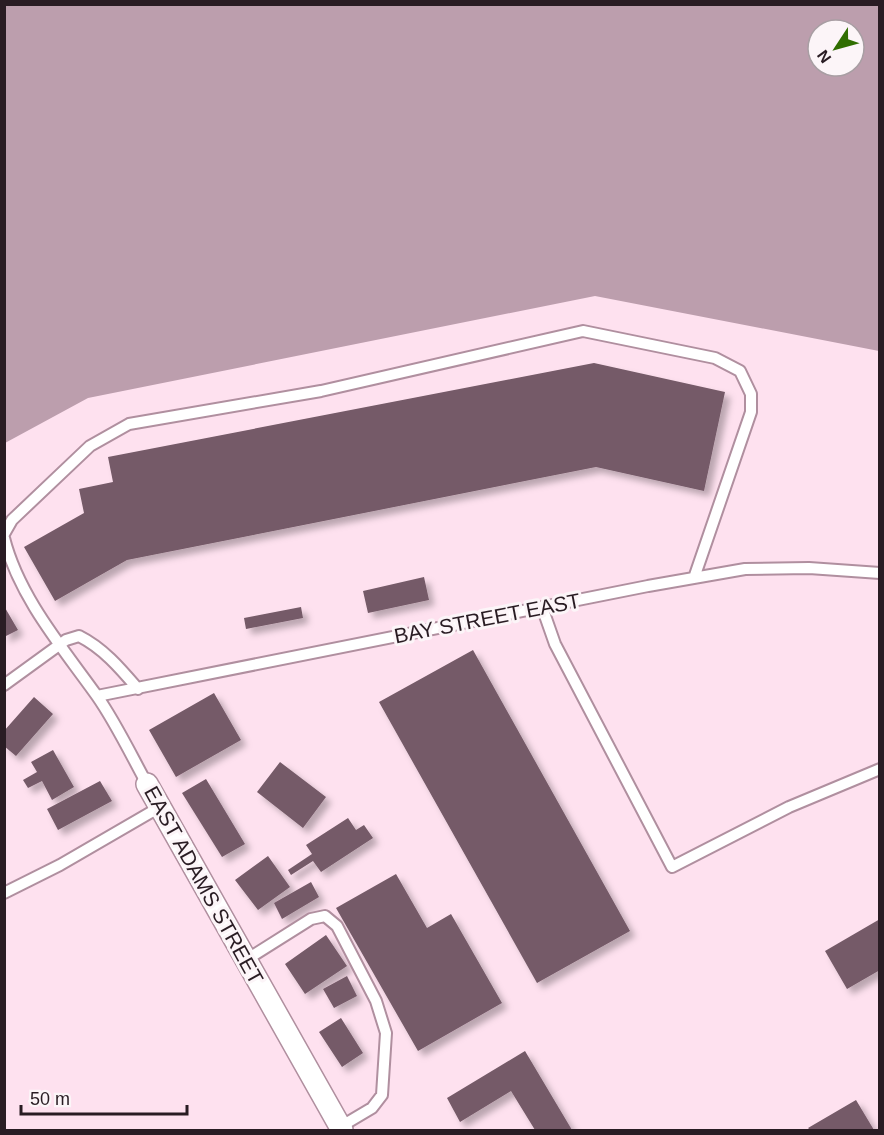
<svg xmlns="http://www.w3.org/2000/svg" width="884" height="1135" font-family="Arial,sans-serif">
	<defs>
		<filter id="shadow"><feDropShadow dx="5.5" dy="5.5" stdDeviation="3" flood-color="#0004"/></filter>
	</defs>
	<rect width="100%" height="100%" fill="#fee1ef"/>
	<path fill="#bc9ead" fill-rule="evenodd" d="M5,4L879,5V351L595,296L88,398L5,443ZM818,30H854V66H818Z"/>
	<path fill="#745a67" filter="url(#shadow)" d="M594,363L725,392L704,491L596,467L127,560L55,601L24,547L84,513L79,489L113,482L108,457Z
		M424,577L429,600L368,613L363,591Z
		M4,606L18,630L4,637Z
		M301,607L303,618L246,629L244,618Z
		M473,650L630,931L537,983L379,702Z
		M214,693L241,740L176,777L149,730Z
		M34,697L53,714L16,756L4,746V731Z
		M53,750L74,787L52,800L42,781L28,788L23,780L37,772L31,762Z
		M280,762L326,797L303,828L257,792Z
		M206,779L245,844L222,857L182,793Z
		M100,781L112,801L58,830L47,809Z
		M348,818L356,830L364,825L373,838L321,872L313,861L291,875L288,870L312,854L306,845Z
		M268,856L290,887L258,910L235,880Z
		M396,874L427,928L451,914L502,1003L418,1051L336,908Z
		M311,882L319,897L282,919L274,903Z
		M880,919V970L847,989L825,951Z
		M326,935L347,966L305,994L285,964Z
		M347,976L357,996L334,1008L323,989Z
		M341,1018L363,1053L342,1067L319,1032Z
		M525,1051L572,1130H535L511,1091L460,1122L447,1098Z
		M856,1100L874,1130H810L808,1128Z"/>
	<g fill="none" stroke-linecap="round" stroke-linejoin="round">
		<defs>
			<path id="service" d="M4,534L12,520L90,446L129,424L321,391L583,331L715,358L740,371L751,394V412L694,578
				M4,538C19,597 62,647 97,696C116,723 131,755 147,784
				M542,607L555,644L672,867L789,807L880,769
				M4,685L66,640L79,636C103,648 120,668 138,689
				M97,696L648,586L745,569L809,568L880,573
				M4,893L60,865L160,807
				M246,960L311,919L325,916L337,926L376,1001L386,1033L382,1095L372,1108L340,1127"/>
			<path id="minor" d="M147,784L342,1130"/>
		</defs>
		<use href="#service" stroke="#b08f9f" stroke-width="14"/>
		<use href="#minor" stroke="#b08f9f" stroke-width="24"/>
		<use href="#service" stroke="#fff" stroke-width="10"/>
		<use href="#minor" stroke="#fff" stroke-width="21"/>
	</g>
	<g text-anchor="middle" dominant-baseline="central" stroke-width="6" stroke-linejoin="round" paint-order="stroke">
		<g font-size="21" fill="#291c23" stroke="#fcf5f8">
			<text transform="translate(487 618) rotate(-11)">BAY STREET EAST</text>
			<text transform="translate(204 885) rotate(61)">EAST ADAMS STREET</text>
		</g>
	</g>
	<rect width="884" height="1135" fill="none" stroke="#291c23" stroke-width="12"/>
	<g transform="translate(836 48) rotate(234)"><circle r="28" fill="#fcf5f8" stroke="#a89ea3" stroke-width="1.5"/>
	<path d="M0-4.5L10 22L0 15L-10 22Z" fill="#306e01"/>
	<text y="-9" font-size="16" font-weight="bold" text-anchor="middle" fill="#291c23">N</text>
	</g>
	<path d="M21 1105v9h166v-9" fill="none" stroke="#291c23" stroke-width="3"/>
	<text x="30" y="1105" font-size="18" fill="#291c23" stroke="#fcf5f8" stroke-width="4.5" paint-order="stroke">50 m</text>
</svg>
